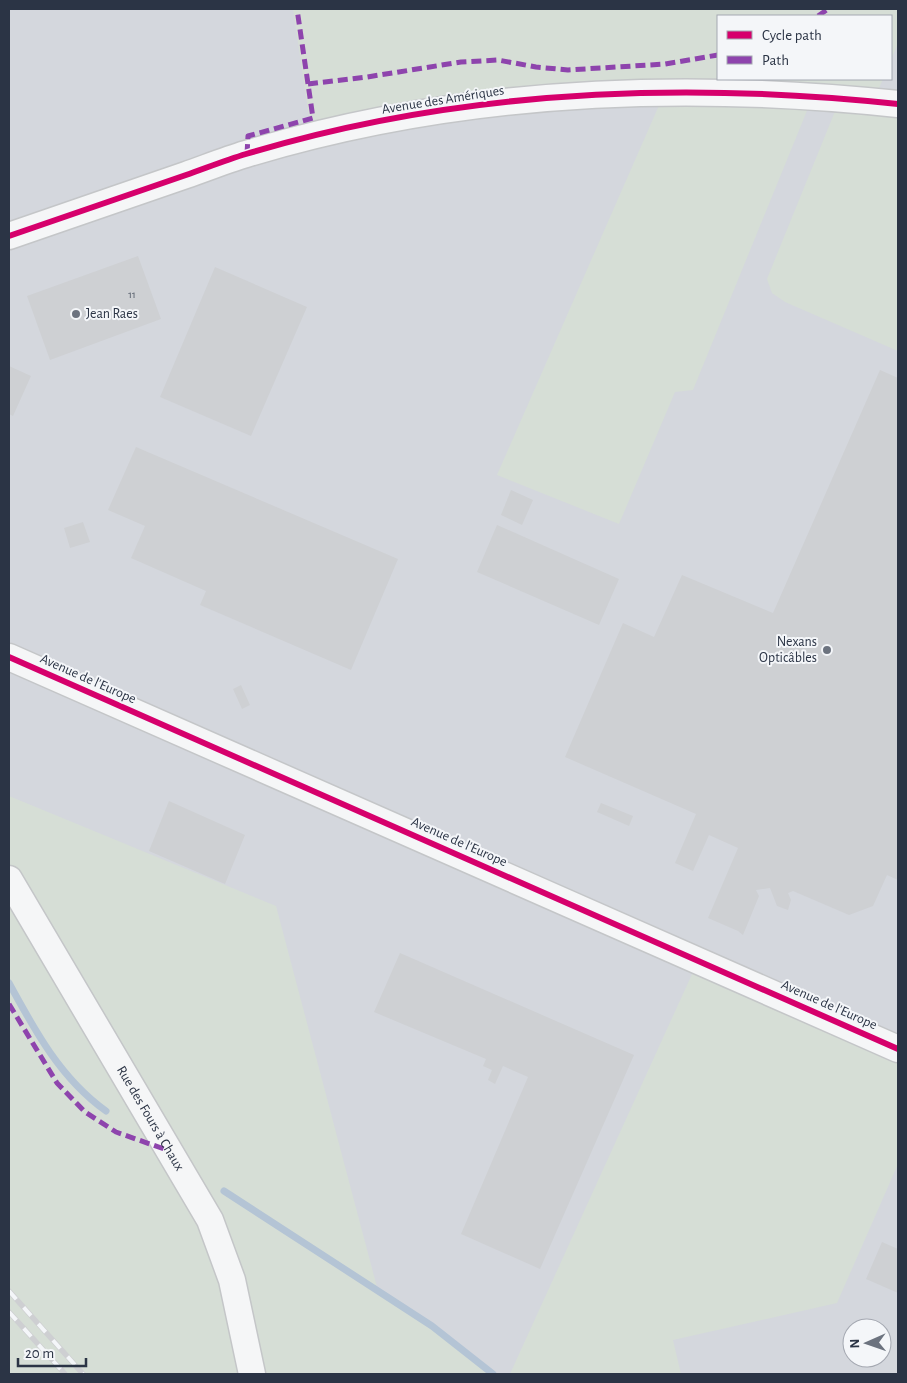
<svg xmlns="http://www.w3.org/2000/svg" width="907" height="1383" font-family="'Alegreya Sans',sans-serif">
	<rect width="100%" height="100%" fill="#e6e8ea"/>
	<path fill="#d4d7dd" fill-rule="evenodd" d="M9,9H898V1374H108L9,1259ZM718,16H891V79H718ZM852,1328H882V1358H852Z"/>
	<path fill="#d6ded6" d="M293,9H898V43L891,60V16H718V79H883L873,102L898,104V351L785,302L772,293L767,279L840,99L813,96L693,390L675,392L619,524L497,475L664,94L312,137Z
		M9,796L276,906L378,1291L432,1326L493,1374H9Z
		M698,961L898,1049V1164L837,1303L673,1340L681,1374H510Z"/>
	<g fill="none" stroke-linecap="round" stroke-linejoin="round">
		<path stroke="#b4c4d5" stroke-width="7" d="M9,983C35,1031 61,1079 106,1111
			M224,1191L432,1326L493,1374"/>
	</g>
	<path fill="#ced0d3" d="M138,256L161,319L50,360L27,296Z
		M215,267L307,307L251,436L160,397Z
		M9,366L31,376L13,416L9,414Z
		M880,370L898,378V880L887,875L873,906L849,915L793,891L788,893L791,900L788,910L777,906L770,888L756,890L759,896L743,935L738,931L708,918L738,848L709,835L693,871L675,863L696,814L565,757L623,623L654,637L682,575L773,613Z
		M136,447L398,559L351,670L200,605L206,591L131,558L145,526L108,510Z
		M511,490L533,500L522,525L501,515Z
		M83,522L90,542L70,548L64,528Z
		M497,525L619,579L599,625L477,572Z
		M241,685L250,705L242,709L233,689Z
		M169,801L245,835L225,884L149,851Z
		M601,803L633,816L629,826L597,812Z
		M400,953L634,1055L540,1269L461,1234L528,1077L503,1066L495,1084L488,1080L492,1070L483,1066L486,1059L374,1012Z
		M882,1242L898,1249V1293L866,1279Z"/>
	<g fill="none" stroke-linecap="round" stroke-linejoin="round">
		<defs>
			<g id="minor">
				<path d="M9,236C68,216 127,195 186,175C206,168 226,160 246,154C457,90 681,81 898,104"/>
				<path d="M9,657L898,1049"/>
				<path id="s1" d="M9,879L210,1220L232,1280L252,1374"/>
			</g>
		</defs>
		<use href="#minor" stroke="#c4c6c8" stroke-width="29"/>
		<use href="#minor" stroke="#f5f6f7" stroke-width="26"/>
		<defs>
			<path id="rail" d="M9,1291L83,1374
				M9,1312L65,1374"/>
		</defs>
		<use href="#rail" stroke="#cecfd2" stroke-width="5.5"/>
		<use href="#rail" stroke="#f4f6f9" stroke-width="4" stroke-dasharray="11" stroke-linecap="butt"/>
		<path stroke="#8e44ad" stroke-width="5" stroke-dasharray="10 5" stroke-linecap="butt" d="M818,16L828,9
			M308,84L367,77L461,62L498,60L536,67L568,70L665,64L718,55
			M247,154L248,136L313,118L297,9
			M9,1004L57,1083L85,1112L116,1132L167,1150"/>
		<defs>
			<path id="cycleway" d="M9,236C68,216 127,195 186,175C206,168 226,160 246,154C457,90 681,81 898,104
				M9,657L898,1049"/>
		</defs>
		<use href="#cycleway" stroke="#f4f6f9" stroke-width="9"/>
		<use href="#cycleway" stroke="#d6006c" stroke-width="6"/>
	</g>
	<g fill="#6c737f" stroke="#f4f6f9" stroke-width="2">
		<circle cx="76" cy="314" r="5"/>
		<circle cx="827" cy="650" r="5"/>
	</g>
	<g text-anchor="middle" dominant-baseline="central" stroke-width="4" stroke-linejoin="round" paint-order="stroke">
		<g font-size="11" fill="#545c69">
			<text x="132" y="294">11</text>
		</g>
		<g font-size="14" fill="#2b3445" stroke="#f4f6f9">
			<text transform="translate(443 100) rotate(-9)">Avenue des Amériques</text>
			<text transform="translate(88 679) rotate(24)">Avenue de l'Europe</text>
			<text transform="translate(459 842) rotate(24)">Avenue de l'Europe</text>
			<text transform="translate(829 1005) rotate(24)">Avenue de l'Europe</text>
			<text stroke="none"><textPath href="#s1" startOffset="278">Rue des Fours à Chaux</textPath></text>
		</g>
		<g font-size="14" fill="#2b3445" stroke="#f4f6f9" text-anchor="start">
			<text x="86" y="314">Jean Raes</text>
			<text x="817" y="642" text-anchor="end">Nexans<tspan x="817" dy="16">Opticâbles</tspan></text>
		</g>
	</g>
	<rect width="907" height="1383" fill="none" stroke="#2b3445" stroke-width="20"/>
	<rect x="717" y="15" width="175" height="65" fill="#f4f6f9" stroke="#a4a8b1"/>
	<rect x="727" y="31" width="25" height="8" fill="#d6006c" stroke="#a4a8b1"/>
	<text x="762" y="40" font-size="15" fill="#2b3445">Cycle path</text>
	<rect x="727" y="56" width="25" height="8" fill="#8e44ad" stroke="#a4a8b1"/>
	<text x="762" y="65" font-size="15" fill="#2b3445">Path</text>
	<g transform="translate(867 1343) rotate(268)"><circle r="24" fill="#f4f6f9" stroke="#a4a8b1"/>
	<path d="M0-4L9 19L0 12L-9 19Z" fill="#6c737f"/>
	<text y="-8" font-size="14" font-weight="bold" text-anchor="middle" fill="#2b3445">N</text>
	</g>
	<path d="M18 1358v8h68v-8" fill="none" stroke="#2b3445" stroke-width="2.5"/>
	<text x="25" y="1358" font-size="15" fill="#2b3445" stroke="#f4f6f9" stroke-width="4" paint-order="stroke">20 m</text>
</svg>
